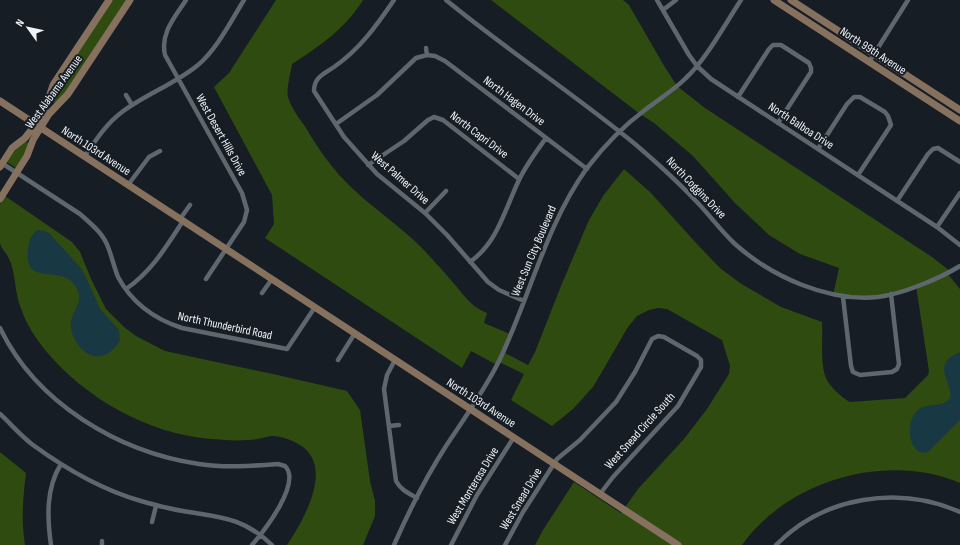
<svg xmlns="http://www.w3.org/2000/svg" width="960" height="545" font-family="'Sofia Sans Condensed',sans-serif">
	<rect width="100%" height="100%" fill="#161d24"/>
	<path fill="#2f4b10" d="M111,0H127L65,96L54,103L51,100L53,90Z
		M276,0H363C345,29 320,46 292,64C291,72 286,89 288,97C291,108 300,119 306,128C319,150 333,170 352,188C374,209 400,226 421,247C431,258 441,268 450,279C462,292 470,307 487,313L484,323L510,334L503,352L528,365L535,352L561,286L589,220L603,196L624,169L651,193L696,243L720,268L740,283L781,307L822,322C823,337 820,364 826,378C830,387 841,397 850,402L905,398L928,375L929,371L916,286L880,297L833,295L839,268L800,254L769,235L735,203L693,156L654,123L640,114L491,0H623L629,5L663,64L677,86L705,108L932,257L950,271L947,273L960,289V483C887,452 788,480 742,545H535L543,530L574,482L621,513L638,489L684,439L707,409L729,374L730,366L722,340L667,309L658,308L649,310L637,316L628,327L593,387L573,409L552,426L511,400L524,374L499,362L497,365L471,351L462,368L265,238L274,224L272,195L214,87L229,73Z
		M26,141L28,143L29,147L16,168L7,162L15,147Z
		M5,196L72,242L80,252L91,279L106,309L124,327L136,336L165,351L273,374L347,391L360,410L370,481L375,501V516L363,545H287C303,521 335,467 300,445C292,440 281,436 272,436C264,437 256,440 248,440C236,441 224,440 212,439C148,434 86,399 45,350C36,338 27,326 22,311C17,300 16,288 14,276C13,271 12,264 9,259C7,253 1,249 0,243C0,237 0,209 0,204C1,202 3,199 5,196Z
		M0,452L26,473C23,497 21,521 25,545H0Z"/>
	<path fill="#183943" d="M37,230L45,231L49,233L80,267L86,277L100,309L119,330L120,341C115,348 110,354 101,356C85,360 68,336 71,321C74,308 84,302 76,287C63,263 23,289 28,249C29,241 31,235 37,230Z
		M960,352V420L928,452C910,458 903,423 918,410C927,402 942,408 949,399C957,388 927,364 960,352Z"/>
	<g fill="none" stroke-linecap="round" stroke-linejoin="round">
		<path stroke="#5e676e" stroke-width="4.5" d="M186,0C175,17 160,33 165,55L242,193L247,210L244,222L206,279
			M394,0C377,25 360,49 334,67C324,74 314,77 314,91L344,137L377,174L425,213L447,235L488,282L499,290L524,301
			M446,0C507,50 574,94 635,144C656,162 676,180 695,200C709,214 720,230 735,244C772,277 828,302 878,297C902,294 939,279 960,266
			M657,0L689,55L697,66L711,79L937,227L960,245
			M663,10L676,0
			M426,48L427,55
			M869,62L908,0
			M126,95L132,105
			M738,97L769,49L773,45H781L809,63L811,68V72L778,123
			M336,124L377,95L416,58L427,55L435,56L445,61L587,169
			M818,149L847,104L854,97H860L885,112L888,116L891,125L858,175
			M85,156C96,140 106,124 122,112C146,94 175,84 198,65C217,49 231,21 244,0
			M0,162L80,214C91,224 103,233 108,247C112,257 114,267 118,277C132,303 154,319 182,328L287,349L315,307
			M368,165L404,141L428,120L434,117L443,120L519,179
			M128,185L149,157L160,151
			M897,201L928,154L933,149L938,148L960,162
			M425,213L446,191
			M180,219L190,205
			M937,227L960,193
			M470,262C498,242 505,209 519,180C526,165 536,152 546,138
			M126,289C152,271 166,247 183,221
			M262,293L272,279
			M843,297L851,366L853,372L860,375L892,372L897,369L899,364L891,294
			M0,328C36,403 118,452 199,464C225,468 252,466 278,464L285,466C302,483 264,531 252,545
			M338,360L355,333
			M395,360L387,375L384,389L396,481C401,490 408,493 417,498
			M0,414C11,424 21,436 33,445C66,469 102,490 141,501C155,505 169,509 183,511C219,517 243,517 272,545
			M389,426L399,425
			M152,522L156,506
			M51,545C47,517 46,488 61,464
			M102,545V541
			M394,545C409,511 426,477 446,446C465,417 485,390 500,359C530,296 546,225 587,168C604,146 623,126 645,110C659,99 674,90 686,78C707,58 725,24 741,0
			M451,545L477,495L514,437
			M505,545L523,512L557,459L580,440L616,402L635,372L652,339L658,336L664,337L697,356L701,360V367L678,406L613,477L600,494
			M776,545C824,496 899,485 960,512"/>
		<path stroke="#85715e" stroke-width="7" d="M774,0L960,121
			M791,0L960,110
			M0,101L678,545
			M0,167L12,148L25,138L32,129L46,106L53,85L109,0
			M0,199L27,156L33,140L49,114L68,94L130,0"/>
	</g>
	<g text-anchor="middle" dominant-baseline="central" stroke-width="4" stroke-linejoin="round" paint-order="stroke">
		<g font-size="12" fill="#eff3f8" stroke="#161d24">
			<text transform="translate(873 51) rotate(33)">North 99th Avenue</text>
			<text transform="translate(54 92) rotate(-54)">West Alabama Avenue</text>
			<text transform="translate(514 101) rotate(37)">North Hagen Drive</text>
			<text transform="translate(801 126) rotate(33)">North Balboa Drive</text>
			<text transform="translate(221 135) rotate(61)">West Desert Hills Drive</text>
			<text transform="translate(479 135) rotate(37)">North Capri Drive</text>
			<text transform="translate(96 151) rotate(33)">North 103rd Avenue</text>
			<text transform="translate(400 178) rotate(41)">West Palmer Drive</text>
			<text transform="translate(696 188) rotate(46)">North Coggins Drive</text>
			<text transform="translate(534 251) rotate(-67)">West Sun City Boulevard</text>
			<text transform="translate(225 326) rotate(12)">North Thunderbird Road</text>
			<text transform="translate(481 403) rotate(33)">North 103rd Avenue</text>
			<text transform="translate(640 431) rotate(-48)">West Snead Circle South</text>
			<text transform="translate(473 486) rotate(-59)">West Monterosa Drive</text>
			<text transform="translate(521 499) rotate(-59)">West Snead Drive</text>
		</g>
	</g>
	<g transform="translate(28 28) rotate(303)" stroke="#161d24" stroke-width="3" paint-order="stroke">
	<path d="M0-3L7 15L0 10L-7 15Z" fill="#eff3f8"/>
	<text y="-6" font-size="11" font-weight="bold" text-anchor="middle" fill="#eff3f8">N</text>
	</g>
</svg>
